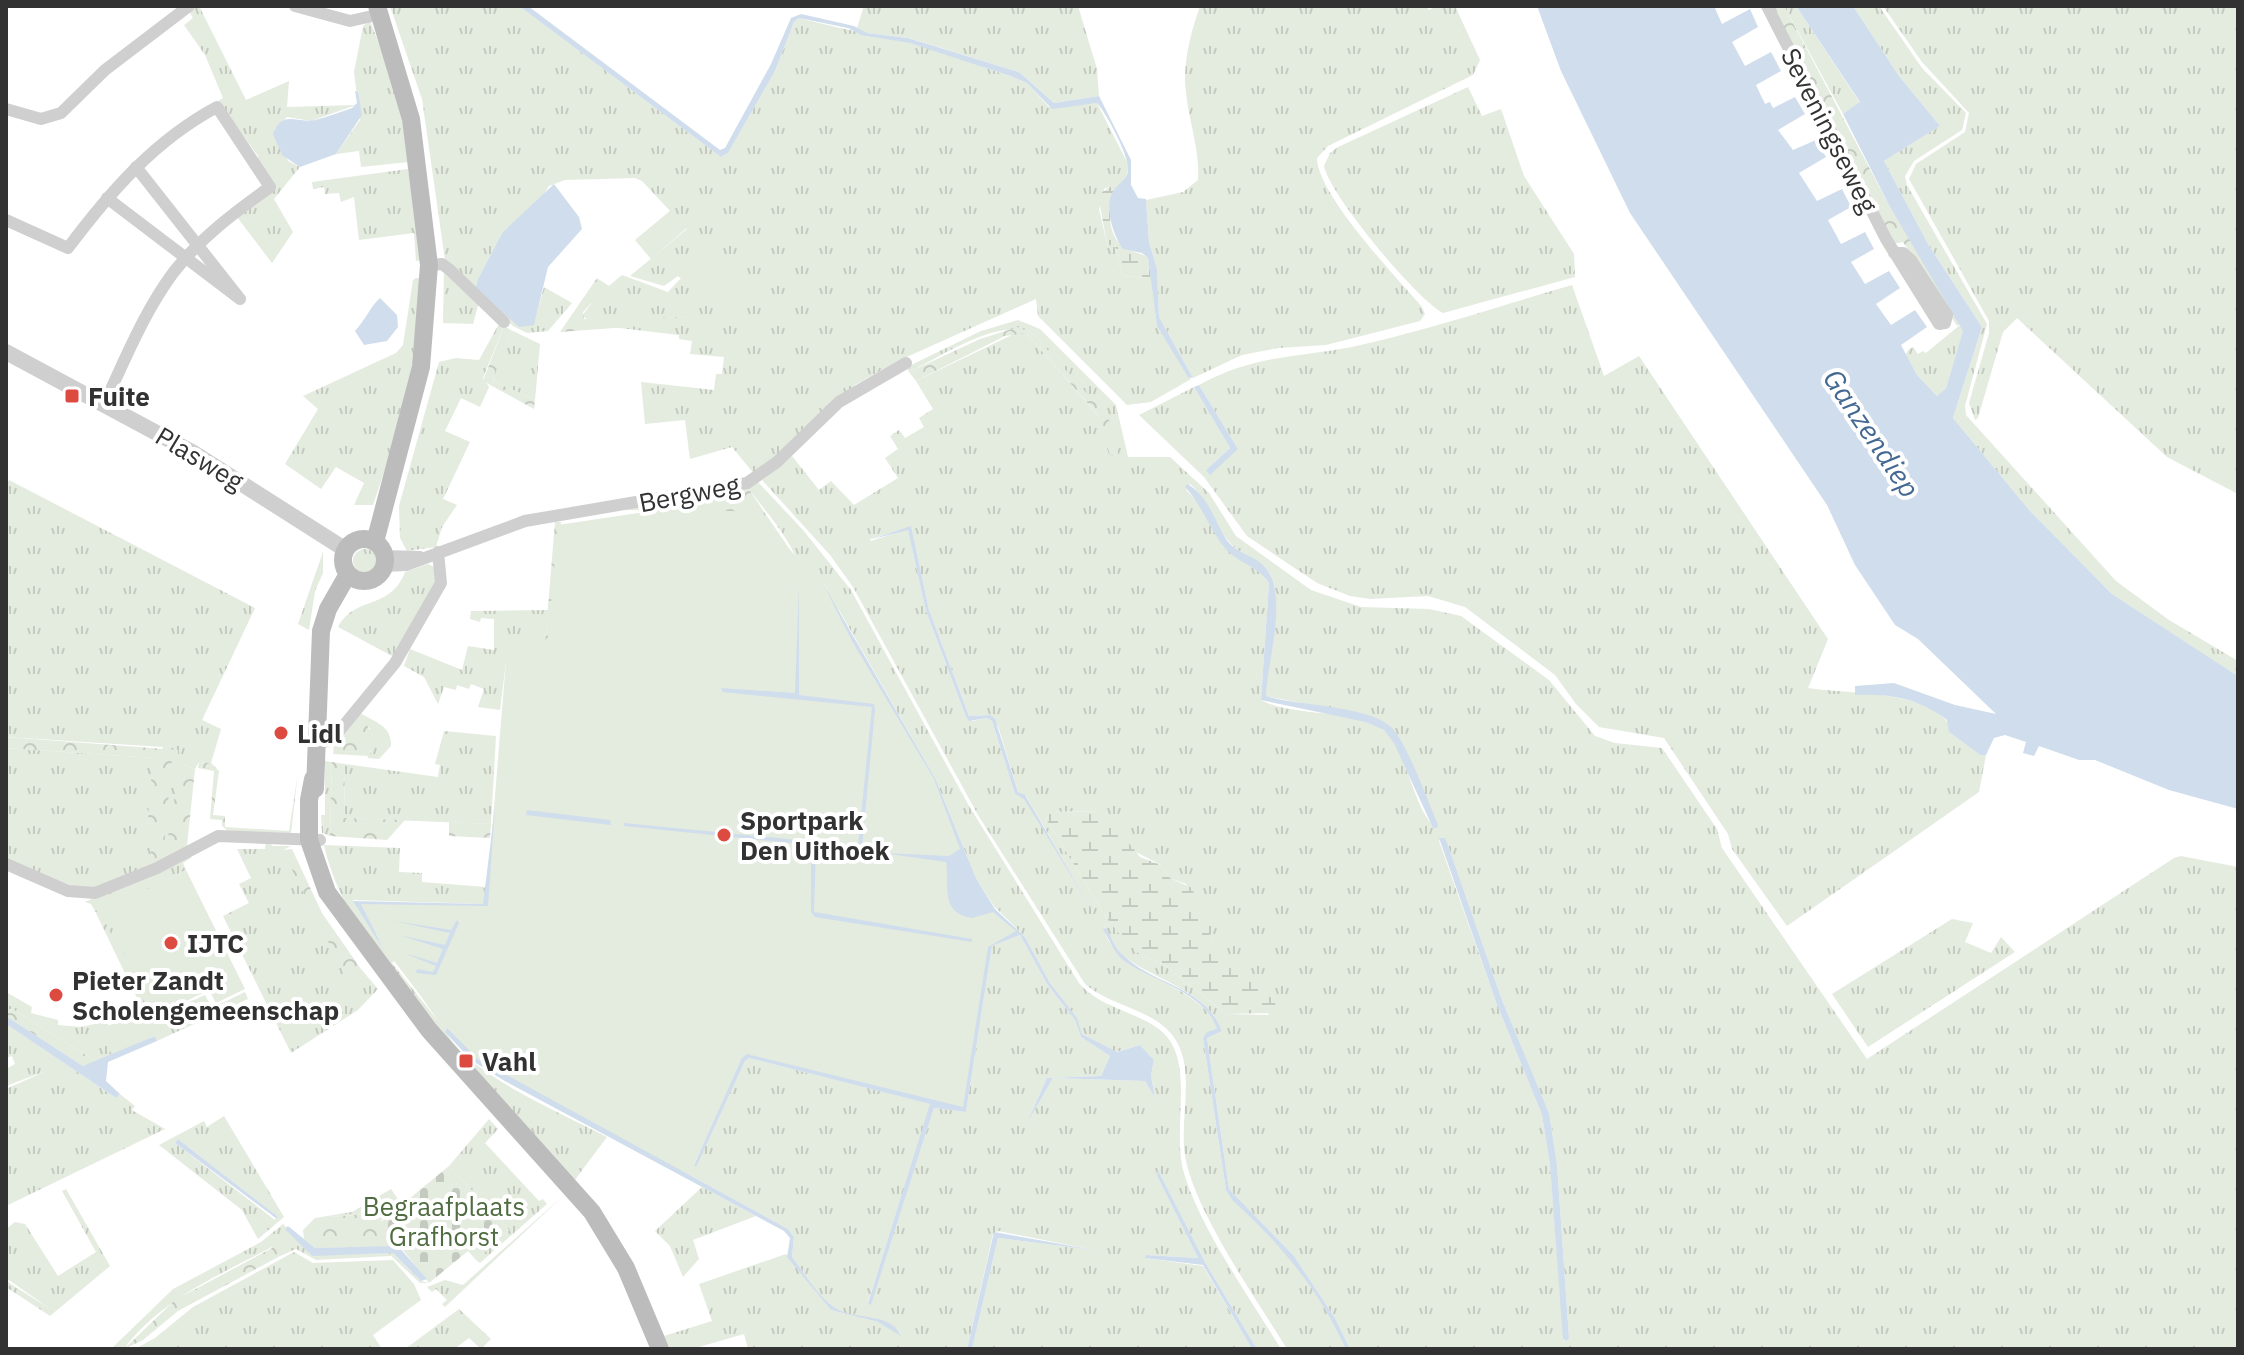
<svg xmlns="http://www.w3.org/2000/svg" width="2244" height="1355" font-family="'IBM Plex Sans',sans-serif">
	<defs>
		<pattern id="grass-tufts" width="24" height="20" patternUnits="userSpaceOnUse" patternTransform="scale(2)"><rect width="24" height="20" fill="#e4ebdf"/><path d="M3 7l-1-3M5 7V3M7 7l1-3M15 17l-1-3M17 17v-4M19 17l1-3" fill="none" stroke="#c4cac0"/></pattern>
		<pattern id="forest-crowns" width="20" height="18" patternUnits="userSpaceOnUse" patternTransform="scale(2)"><rect width="20" height="18" fill="#e4ebdf"/><path d="M2 6a3 3 0 1 1 6 0M12 15a3 3 0 1 1 6 0" fill="none" stroke="#c4cac0"/></pattern>
		<pattern id="wetland-marsh" width="20" height="14" patternUnits="userSpaceOnUse" patternTransform="scale(2)"><rect width="20" height="14" fill="#e4ebdf"/><path d="M1 5h8M5 5V1M11 12h8M15 12V8" fill="none" stroke="#c4cac0"/></pattern>
		<pattern id="cemetery-stones" width="16" height="16" patternUnits="userSpaceOnUse" patternTransform="scale(2)"><rect width="16" height="16" fill="#e4ebdf"/><path d="M2 7V4a2 2 0 0 1 4 0v3zM10 15v-3a2 2 0 0 1 4 0v3z" fill="#c4cac0"/></pattern>
	</defs>
	<rect width="100%" height="100%" fill="#fff"/>
	<path fill="url(#grass-tufts)" fill-rule="evenodd" d="M199,6L246,100L289,81L287,107L356,105L311,121L287,117L275,129L288,161L300,167L274,199L293,232L272,263L237,217L272,192L257,161L258,156L242,134L237,133L218,101L223,98L205,55L184,25L193,18L189,11Z
		M390,6H519L721,157L728,153L775,71L794,22L799,18C836,28 871,34 907,42C943,51 978,66 1013,77L1027,83L1049,107L1097,103L1129,166L1125,180L1104,189L1099,209L1107,244L1116,248L1122,276L1151,278L1157,326L1191,379L1151,402L1127,405L1038,316L1036,299L900,360L855,385L755,475L732,447L690,459L685,420L645,424L641,382L714,390L716,374H722L724,357L690,354L692,341L679,339V335L611,327L694,317L591,321L582,316L606,284L609,286L622,275L668,292L681,278L678,276L664,286L630,276L687,229L642,181L635,178L565,180L549,186L540,200L502,233L478,279L535,320L544,287L572,303L548,331L527,333L513,326L445,260L422,99Z
		M864,6H1078L1097,69L1099,96L1054,103L1019,72L909,38L866,33L857,28Z
		M1200,6H1426L1429,10L1437,6H1455L1480,60L1473,75L1328,146L1317,158C1317,194 1397,278 1422,307L1425,314L1420,321L1326,345L1278,348L1242,355L1193,378L1159,317L1157,269L1149,242L1146,200L1183,192L1198,180C1200,150 1189,122 1186,93C1182,65 1191,32 1200,6Z
		M1784,6H1796L1860,103L1843,114Z
		M1853,6H1879L1922,68L1966,113L1962,130L1914,161L1905,176L1907,185L1987,324L1965,406L1966,415L2116,581L2169,620L2238,661V676L2112,594L2030,511L1953,418L1982,327L1928,244L1884,161L1940,126L1899,76Z
		M1883,6H2238V494L2167,457L2017,318L2003,332L1978,418L1975,420L1969,403L1989,333V321L1909,179L1916,164L1965,132L1969,113L1922,62Z
		M370,21L402,101L408,162L361,167L359,151L336,154L360,120L354,72L363,26Z
		M1468,87L1482,116L1501,109L1524,176L1574,254L1575,277L1443,313C1417,300 1329,194 1324,166L1330,153L1338,147Z
		M408,169L421,260L416,261L414,233L359,240L354,197L341,202L339,193L325,194L324,187L313,189L312,182Z
		M444,270L479,302L473,324L443,323Z
		M416,278H424C421,357 399,430 373,505H354L364,483L336,467L321,489L285,464L318,409L303,396L396,353L403,345L413,280Z
		M1572,285L1604,376L1639,356L1828,639L1808,688C1846,694 1926,690 1949,724V732L1980,755H1986L1979,792L1787,926L1732,849L1728,834L1664,738L1599,727L1576,704L1555,675L1465,607L1428,596L1370,599L1350,596L1317,583L1247,536L1204,477L1139,415L1194,387L1230,448L1206,470L1238,449L1199,385C1259,352 1301,359 1365,344C1434,328 1503,305 1572,285Z
		M1018,320L1040,329L1116,405L1128,457H1170L1209,493L1236,536L1311,590L1361,607L1429,609L1461,616L1549,680L1595,736L1615,743L1662,748L1717,829L1722,848L1867,1059L2174,858L2181,856L2238,867V1349H1350L1335,1318L1294,1256L1229,1189L1207,1038L1222,1031C1206,990 1159,982 1126,958C1116,951 1112,936 1104,927C1111,974 1197,982 1216,1025L1218,1029L1203,1038L1226,1190L1292,1258L1333,1319L1346,1349H1287C1257,1300 1193,1209 1185,1155C1179,1118 1197,1068 1173,1036C1153,1009 1110,1006 1085,984L978,815L853,587L830,555L762,480L792,456L819,490L831,481L854,505L898,478L885,458L898,449L890,436L899,430L905,438L924,427L919,418L933,409L916,381L1016,333H1026L1102,420L1113,426L1032,333C996,318 943,356 909,372L907,367L981,331ZM1190,484C1210,501 1214,527 1232,545C1242,556 1258,558 1267,569C1288,595 1267,663 1265,696L1368,716L1394,731L1438,824L1435,828C1412,804 1410,762 1389,735C1367,708 1292,718 1261,700L1269,583L1258,569L1224,547L1199,503L1186,490ZM911,527L929,610L969,716L987,715L998,726L1018,792L1026,796L1097,918L1024,798L1015,794L992,721L987,718L972,721L966,717L926,611L908,529L871,541L870,539ZM1103,811L1132,850L1161,865L1170,878L1186,884L1213,941L1269,1015L1226,1014L1164,965L1137,952L1108,920L1046,819L1050,812ZM1441,838L1449,848L1502,1000L1549,1113L1557,1164L1569,1338L1564,1341L1550,1165L1542,1115L1496,1002L1439,841Z
		M500,322L504,326L483,378L489,387L480,407L461,398L445,431L470,442L443,499L457,505L442,527L436,547L407,551L400,538L399,506L439,362L456,358L479,360Z
		M1961,324L1963,332L1946,388L1937,396L1917,375L1906,355L1908,350L1913,347L1918,354L1923,351L1926,353Z
		M511,330L540,344L535,400L495,382L493,377Z
		M9,480L255,608L202,720L221,729L211,763L199,762L195,769L183,765L170,856L100,887H75L6,861V748L154,758L147,829L163,747L6,737V486Z
		M758,482L803,530L851,590L969,806L1079,983C1103,1012 1152,1013 1170,1041C1192,1074 1172,1133 1184,1173C1199,1226 1251,1300 1281,1349H1257L1206,1264L1158,1170L1157,1176L1198,1258L1146,1255L1144,1258L1203,1266L1252,1349H972L998,1238L1094,1250L998,1231L993,1234L967,1349H748L744,1334L692,1349H670L664,1336L712,1321L699,1284L786,1254L831,1310L878,1322L902,1334C874,1312 863,1323 838,1310C819,1300 805,1273 792,1257L794,1237L788,1229L479,1060L445,1029C462,1072 566,1115 607,1137L574,1181C494,1096 349,959 324,845L400,848L399,872L422,873V882L486,887L483,904L353,900L386,952L359,905L486,907L496,812L502,811L501,831L510,853C502,872 499,901 486,917L470,920L460,929L433,996C438,1010 450,1019 461,1029C525,1090 610,1115 691,1147L697,1144L744,1045L943,1084L955,1078L960,1069L976,938C970,930 963,932 954,927C943,921 939,907 929,899C901,878 866,892 885,834C894,823 913,819 918,807C926,788 877,686 858,675C842,665 820,668 809,651V589L799,583C808,557 764,510 748,488ZM823,582L935,778L976,878L994,906L1025,937L1050,983L1077,1019L1082,1034L1116,1052L1140,1045L1154,1060L1151,1075L1155,1098L1145,1081L1053,1078L1026,1125L1047,1078L1101,1076L1110,1056L1081,1037L1075,1020L1047,984L1020,935L992,946L966,1112L934,1108L871,1304L868,1302L931,1104L749,1058L745,1061L696,1166L694,1164L742,1058L747,1054L908,1094L917,1082L952,1084L970,1068L979,1006L972,1005L970,1000L983,931L1006,922L993,912L972,918C946,914 942,888 947,867L942,860L906,856L884,867V851L950,856L960,849L939,793L917,787L903,748L906,742L913,741L852,641ZM397,914L434,916L432,926L447,918L459,921L435,976L417,973V969L412,968L404,972L439,1022L392,963L395,960L402,966L403,961L391,920ZM601,1114L692,1150L691,1157L683,1161L598,1119Z
		M353 561a12 12 0 1 1 24 0a12 12 0 1 1-24 0Z
		M323,552V573L315,591L309,630L298,624Z
		M428,564L434,567L438,579L394,657L338,627C355,595 390,611 405,572Z
		M548,610L545,644L508,646L500,710L478,707L484,689L471,684L469,689L457,685L456,690L444,687L438,704L424,677L404,666L410,649L462,670L468,646L494,650V619L481,618L480,622L470,619L471,611Z
		M360,713C375,722 392,726 391,746L379,759L367,758L371,752L370,728L355,718Z
		M444,731L496,736L491,824L344,818L345,764L438,777L440,765L435,764Z
		M325,761L332,762L330,836L322,833L321,815H325Z
		M266,841L273,846H291L283,850L346,976L361,969L378,989L358,1010L291,1053L223,916L249,903L239,884L251,878L237,849H265Z
		M190,854L191,858L183,863L186,870L105,910L187,1003L205,995L212,1008L245,992L248,999L157,1041L155,1036L97,1062L12,1009H6V992L32,1007L31,1013L58,1020V1025L81,1027L107,1021L109,1026L100,1030L153,1032L148,1021L152,1019L99,910L95,911L91,904L85,902Z
		M1952,919L1973,923L1965,942L1991,953L2001,937L2015,952L1868,1047L1832,994Z
		M6,1024L116,1098L120,1094L135,1106L132,1110L165,1129L6,1206V1089L46,1071L6,1086V1069L15,1064L12,1056L6,1058Z
		M224,1116L284,1217L258,1239L242,1210L159,1145L204,1121L207,1127ZM178,1139L277,1216L275,1220L175,1143Z
		M489,1119L498,1129L485,1143L539,1201L543,1199L547,1204L480,1263L476,1260L509,1230L449,1166Z
		M702,1187L756,1216L693,1240L699,1259L683,1277L670,1246L655,1231Z
		M66,1189L110,1266L50,1316L6,1287V1281L49,1308L6,1278V1229L15,1222L25,1224L58,1276L96,1252L62,1191Z
		M391,1189L400,1202L405,1201L381,1221L369,1214L315,1218L352,1212Z
		M564,1195L445,1307L442,1304L447,1300L436,1289L432,1292L427,1287L445,1280L463,1285Z
		M283,1224L311,1255L393,1253L421,1281L429,1283H420L391,1256L316,1260L296,1249L280,1256L272,1247C219,1275 160,1300 124,1349H111L173,1289L261,1242Z
		M294,1252L313,1263L393,1260L414,1284L421,1300L373,1335L382,1349H135L155,1338L193,1307Z
		M459,1309L491,1339L481,1349L469,1338L454,1349H405Z"/>
	<path fill="url(#forest-crowns)" d="M1770,6H1784L1890,207L1960,323L1957,326L1903,242L1893,244Z
		M597,278L606,284L605,289L583,312L584,319L694,317L695,322L560,332Z
		M504,326L511,330L493,378L495,382L535,400L534,409L483,381Z
		M1018,327L1032,333L1103,411L1113,426L1119,458L1110,455L1098,415L1026,333L1005,336L916,381L909,372L980,339Z
		M748,488L786,544L708,511L623,510Z
		M555,522H561L549,652L507,649L508,645L545,643Z
		M355,718C373,723 375,740 369,756L333,754L334,743Z
		M6,737L178,750V758H172L163,859H151V831L147,829L153,758L6,748Z
		M199,762L211,763L219,771L213,815L225,816V827L289,831L298,772L291,833L229,832L222,826V820L210,819L214,771L198,768Z
		M332,762L345,764L344,818L405,820L387,840L330,836Z
		M183,765L195,769L187,846L170,856L166,850L179,769Z
		M449,822L491,824L490,838L449,836Z
		M292,849L322,913L361,969L346,977L282,850Z
		M99,909L153,1019L148,1021L95,911Z
		M6,1009H12L97,1062L83,1066L6,1016Z
		M369,1214L381,1221L400,1247L315,1248L304,1239L303,1230L315,1218Z
		M274,1247L280,1256L178,1311L143,1340L124,1349L175,1300Z"/>
	<path fill="url(#wetland-marsh)" d="M1120,180H1125C1109,195 1104,227 1120,244C1127,253 1140,251 1148,258L1151,278L1122,276L1116,248L1107,244L1098,195Z
		M1103,811L1140,857L1161,865L1170,878L1192,888L1213,941L1271,998L1276,1005L1273,1013L1226,1014L1164,965L1137,952L1126,942L1108,920L1046,819L1050,812Z"/>
	<path fill="url(#cemetery-stones)" d="M449,1166L509,1230L476,1260L468,1251L429,1283L381,1222Z"/>
	<path fill="#e4ebdf" d="M671,210L687,228L651,259L635,240Z
		M705,249L756,283L732,312L678,276Z
		M665,509L762,512L792,552L833,596L848,633L936,782L975,890L1018,932L989,947L964,1110L750,1056L745,1058L687,1178L489,1069L459,1046L385,949L356,902L486,905L507,649L547,648L558,525Z
		M186,870L245,989L216,1003L209,990L155,1016L104,910Z
		M143,1009L154,1032L111,1053L100,1030Z"/>
	<path fill="#d0ddec" d="M519,6H528L720,150L725,148L771,64L791,18L801,14L854,26L867,33L908,38L1019,72L1054,103L1099,96L1131,160V185L1138,198L1146,199L1149,242L1157,269L1159,317L1193,378L1188,377L1157,326L1148,258L1142,253L1123,249C1113,236 1103,204 1114,190C1120,182 1127,180 1128,170C1130,158 1106,112 1097,103L1052,109L1027,83L1013,77L910,43L861,35L848,28L799,18L794,22L775,71L728,153L721,157Z
		M1537,6H1714L1722,24L1750,9L1758,27L1732,42L1745,66L1771,52L1781,71L1756,85L1765,104L1770,102L1773,108L1795,97L1805,114L1778,130L1793,150L1816,140L1826,157L1799,173L1817,201L1842,189L1851,207L1828,220L1841,244L1865,232L1874,249L1851,262L1865,284L1889,271L1900,288L1876,304L1891,325L1915,310L1927,327L1901,345L1917,375L1937,396L1946,388L1963,331L1890,207L1843,114L1860,102L1796,6H1853L1899,76L1940,126L1884,161L1928,244L1982,327L1953,418L2030,511L2112,594L2238,676V809L2169,790L2095,760H2079L2039,746L2034,756L2023,753L2026,742L2005,735L1994,738L1986,755H1980L1949,732L1947,720C1918,698 1890,694 1855,695V686L1894,683L1955,705L1996,714L1918,639L1895,625L1855,565L1827,505L1630,213L1561,71Z
		M355,91L358,92L362,115L336,154L300,167L282,155L273,134C283,109 296,124 315,120C327,117 340,112 352,108L357,103Z
		M554,184L579,217L582,229L548,267L534,325L519,327L476,288L478,279L502,233Z
		M380,298L397,315L398,327L387,341L364,345L355,331C366,319 370,307 380,298Z
		M1199,385L1238,449L1210,475L1206,470L1230,448L1194,387Z
		M1187,484C1208,495 1214,520 1226,539C1236,554 1255,555 1266,568C1289,595 1267,662 1266,696C1297,706 1370,705 1392,728C1408,745 1427,800 1438,824L1437,828H1433L1394,743L1384,730L1366,722L1261,700L1269,583C1257,565 1237,563 1224,547C1209,528 1202,505 1185,487Z
		M911,526L929,610L969,716L990,715L995,719L1018,792L1025,795L1097,918L1024,799L1015,794L992,721L987,718L969,721L966,717L926,611L908,530L869,540Z
		M822,582L935,778L976,878L995,909L1025,937L1050,983L1077,1018L1082,1034L1117,1052L1140,1045L1154,1060L1151,1075L1155,1098L1145,1081L1053,1078L1026,1125L1047,1078L1101,1076L1110,1056L1081,1037L1075,1020L1047,984L1020,935L992,946L966,1112L934,1108L871,1305L868,1303L930,1104L749,1058L745,1061L696,1167L694,1165L742,1058L747,1054L963,1107L988,947L1016,931L993,912L972,918C939,913 950,884 946,862L883,853L949,856L960,849L934,779L852,641Z
		M799,586V695L874,704L875,709L862,847L876,851L816,846L814,912L972,939V942L815,917L811,912V845L624,826V823L858,846L872,707L723,692L721,688L795,693Z
		M495,807L488,906L361,904L385,952L353,901L483,904Z
		M527,810L610,820L611,825L526,815Z
		M1439,838H1445L1449,848L1502,1000L1549,1113L1557,1164L1569,1338L1566,1341L1563,1339L1550,1165L1542,1115L1496,1002Z
		M457,920L459,923L436,975L416,973L417,969L433,972L436,966L404,953L437,963L443,949L399,935L445,945L450,933L394,921L451,930Z
		M1106,928C1111,936 1115,948 1123,955C1153,985 1205,986 1222,1031L1207,1038L1229,1189L1294,1256L1335,1318L1350,1349H1346C1319,1290 1281,1244 1233,1201L1226,1190L1203,1038L1207,1032L1217,1029C1204,991 1153,982 1123,960C1114,953 1109,939 1103,929Z
		M6,1016L83,1066L155,1036L157,1041L108,1062L106,1081L120,1094L116,1098L6,1024Z
		M447,1028L479,1060L788,1229L794,1237L792,1257C805,1273 820,1301 839,1310C858,1320 892,1313 901,1336L878,1322L831,1310L787,1257L790,1238L784,1231L503,1080L471,1060L445,1032Z
		M178,1139L277,1216V1219L175,1143Z
		M1158,1170L1206,1264L1257,1349H1252L1203,1265L1144,1258L1146,1255L1198,1258L1157,1176Z
		M288,1226L315,1248L398,1246L427,1279L421,1281L393,1253L312,1256L285,1229Z
		M994,1232L1094,1250L998,1238L972,1349H967Z"/>
	<g fill="none" stroke-linecap="round" stroke-linejoin="round">
		<path stroke="#cfcfcf" stroke-width="12" d="M295,6L350,21L381,14
			M1767,6L1886,239L1939,324L1945,323L1947,315L1911,260L1903,253H1894
			M6,109L41,119L61,113L105,70L189,6
			M107,198L240,299L136,167
			M6,220L68,248C110,192 155,140 217,107L270,187C235,212 200,238 173,273C144,312 125,360 104,404
			M429,265L442,264L450,270L504,322
			M384,556L420,557
			M384,566L406,565L525,521L747,483L777,462L839,402L906,363
			M314,742L331,741L395,663L441,583L438,552
			M6,864L68,891L95,893L157,868L218,836L320,840"/>
		<path stroke="#cfcfcf" stroke-width="16" d="M6,352L192,452L346,550"/>
		<path stroke="#bcbcbc" stroke-width="18" d="M343 560a21 21 0 1 1 42 0a21 21 0 1 1-42 0Z
			M375,542L421,367L429,265L411,119L377,6
			M313,779L309,800V840L327,892L429,1030L592,1212L626,1268L660,1349
			M315,789L321,631L328,609L348,574"/>
	</g>
	<g fill="#dd4a40" stroke="#fff" stroke-width="3">
		<rect x="64" y="388" width="16" height="16" rx="4"/>
		<circle cx="281" cy="733" r="8"/>
		<circle cx="724" cy="835" r="8"/>
		<circle cx="171" cy="943" r="8"/>
		<circle cx="56" cy="995" r="8"/>
		<rect x="458" y="1053" width="16" height="16" rx="4"/>
	</g>
	<g text-anchor="middle" dominant-baseline="central" stroke-width="8" stroke-linejoin="round" paint-order="stroke">
		<g font-size="26" fill="#323232" stroke="#fff">
			<text transform="translate(1830 130) rotate(63)">Seveningseweg</text>
			<text transform="translate(200 458) rotate(31)">Plasweg</text>
			<text transform="translate(689 493) rotate(-11)">Bergweg</text>
		</g>
		<g font-size="26" font-weight="bold" fill="#323232" stroke="#fff" text-anchor="start">
			<text x="88" y="396">Fuite</text>
			<text x="297" y="733">Lidl</text>
			<text x="740" y="820">Sportpark<tspan x="740" dy="30">Den Uithoek</tspan></text>
			<text x="187" y="943">IJTC</text>
			<text x="72" y="980">Pieter Zandt<tspan x="72" dy="30">Scholengemeenschap</tspan></text>
			<text x="482" y="1061">Vahl</text>
		</g>
		<g font-size="26" fill="#4f6d41" stroke="#fff">
			<text x="444" y="1206">Begraafplaats<tspan x="444" dy="30">Grafhorst</tspan></text>
		</g>
		<g font-size="28" font-style="italic" fill="#436892" stroke="#fff">
			<text transform="translate(1872 433) rotate(56)">Ganzendiep</text>
		</g>
	</g>
	<rect width="2244" height="1355" fill="none" stroke="#323232" stroke-width="16"/>
</svg>
